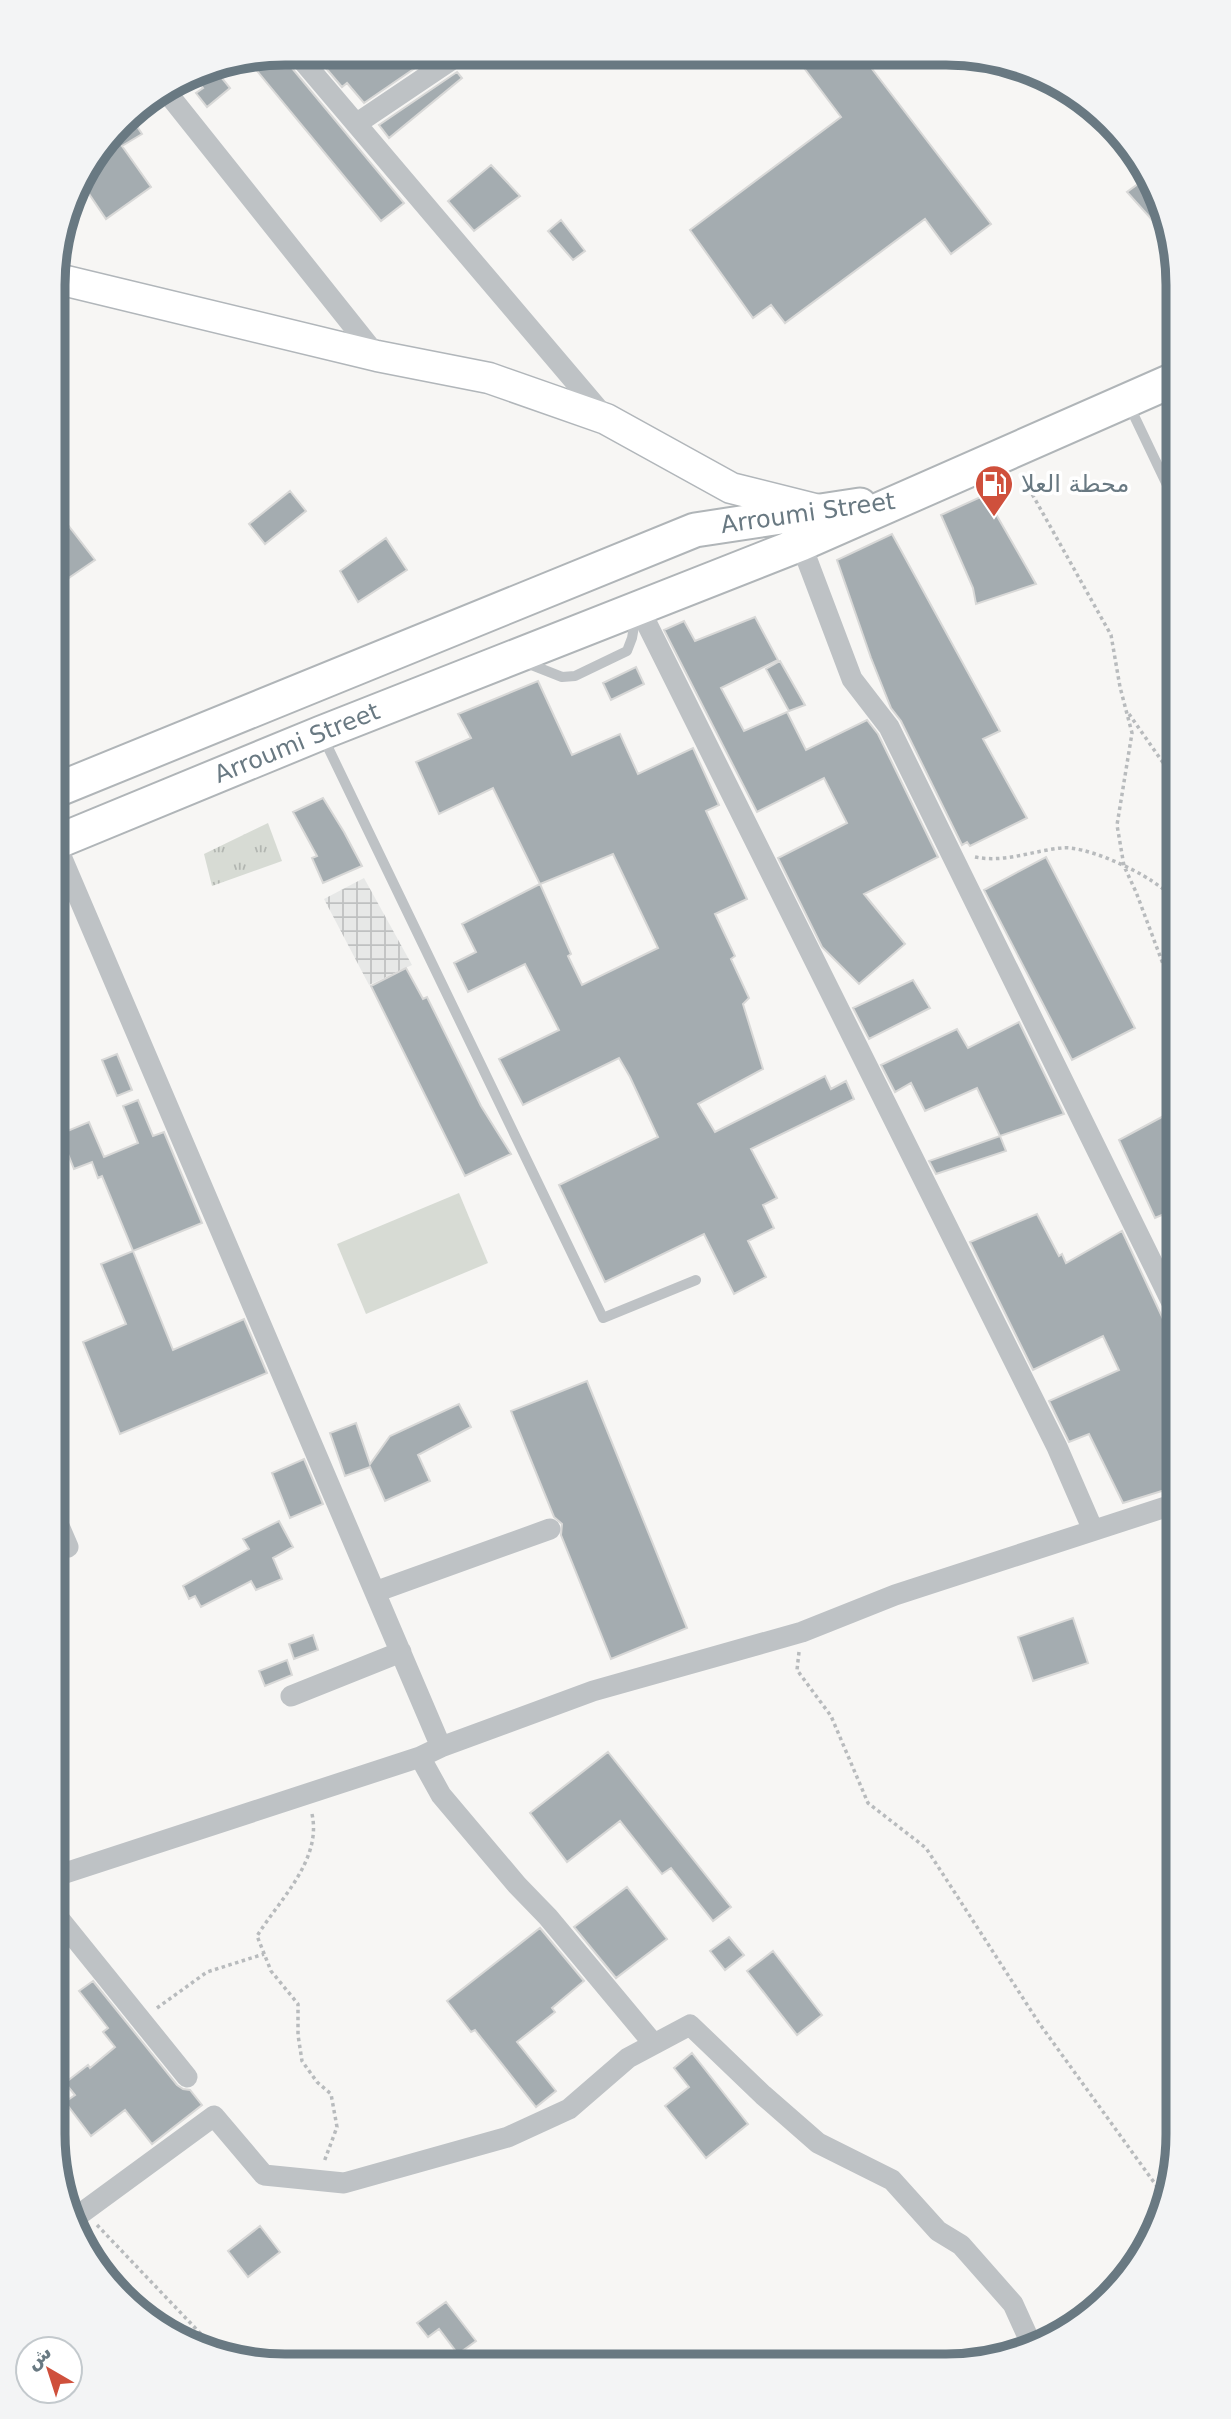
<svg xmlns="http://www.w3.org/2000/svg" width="1231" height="2419" font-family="'DejaVu Sans',Cairo,sans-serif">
	<defs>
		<pattern id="industrial-grid" width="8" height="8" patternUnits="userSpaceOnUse" patternTransform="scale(1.75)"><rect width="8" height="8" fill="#e7e8e7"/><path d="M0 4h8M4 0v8" fill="none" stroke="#bfc1c1"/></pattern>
		<pattern id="park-tufts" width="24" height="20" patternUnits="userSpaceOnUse" patternTransform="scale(1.75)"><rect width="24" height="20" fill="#d7dbd4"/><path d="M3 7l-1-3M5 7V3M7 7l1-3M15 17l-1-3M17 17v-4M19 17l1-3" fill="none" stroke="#b2b6b1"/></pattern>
	</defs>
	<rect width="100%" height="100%" fill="#f7f6f4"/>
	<path fill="url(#industrial-grid)" d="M364,878L412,965L369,985L324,899Z"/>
	<path fill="#d7dbd4" d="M459,1193L488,1263L366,1314L337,1244Z"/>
	<path fill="url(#park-tufts)" d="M268,823L282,861L212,886L204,854Z"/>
	<path fill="#a4acb0" stroke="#d8d8d7" stroke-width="2" fill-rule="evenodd" d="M283,53L286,61L404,203L381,221L248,60Z
		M328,53H437L364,103L347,83L342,87L319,60Z
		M795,56H862L991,224L951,254L925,219L785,323L771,305L753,318L690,230L841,117Z
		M213,67L230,88L207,107L196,93L203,88L191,73Z
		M457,72L462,78L389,138L379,125Z
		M129,114L142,134L122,146L151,187L106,219L79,179Z
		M491,165L520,196L474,231L448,201Z
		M1145,179L1166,211L1171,241L1127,192Z
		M561,220L585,251L573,260L548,231Z
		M290,491L306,511L265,544L249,524Z
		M985,495L1036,584L976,604L973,588L941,515Z
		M54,507L95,560L54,588Z
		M892,534L1000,731L983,739L1027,818L970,846L967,842L962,845L901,721L891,708L871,658L837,560Z
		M386,538L407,570L358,602L340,571Z
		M755,617L778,660L721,688L744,731L787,712L806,750L867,720L878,734L938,857L864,894L905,944L859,984L822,947L778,858L847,823L824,778L757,812L664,630L684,621L695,641Z
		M780,661L805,705L789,711L766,669Z
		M636,667L644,684L611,700L603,683Z
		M538,681L572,755L620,734L638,774L693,748L719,805L706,811L747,899L715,914L735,956L731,959L749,998L743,1004L763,1069L698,1104L715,1132L825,1076L831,1089L846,1081L854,1099L751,1149L777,1198L763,1205L774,1228L748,1241L766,1277L734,1294L704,1234L605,1282L559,1185L658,1137L630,1077L619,1058L523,1105L499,1059L559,1030L525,964L468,992L454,963L476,952L462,924L540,884L493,788L439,814L416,762L471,738L458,714ZM613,854L658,948L582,985L568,956L571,954L540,884Z
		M323,798L344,832L362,866L323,883L312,858L317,856L293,812Z
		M1046,857L1135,1028L1072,1060L984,890Z
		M406,968L423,999L427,997L481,1106L511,1154L465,1176L371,986Z
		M913,980L930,1008L869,1039L853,1008Z
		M1019,1022L1064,1114L1000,1136L977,1088L925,1111L911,1083L895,1092L881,1065L957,1029L968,1048Z
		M117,1054L132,1090L117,1096L102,1060Z
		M138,1100L153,1136L164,1132L202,1223L133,1251L102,1176L98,1178L92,1162L74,1169L60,1134L89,1122L104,1157L138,1143L123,1106Z
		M1173,1111L1178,1122V1208L1155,1218L1119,1140Z
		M1000,1136L1006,1151L936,1174L929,1161Z
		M1037,1214L1059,1256L1062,1254L1066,1263L1122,1231L1178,1351V1486L1123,1503L1089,1434L1069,1442L1049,1401L1119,1370L1103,1336L1033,1370L970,1242Z
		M133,1251L173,1350L244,1319L267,1373L120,1434L83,1342L126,1324L101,1264Z
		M587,1381L687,1628L611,1659L561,1535L562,1524L554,1517L511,1411Z
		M459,1404L471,1427L418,1455L430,1481L385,1501L370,1467L345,1476L330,1433L356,1423L370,1464L390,1436Z
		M304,1459L323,1504L290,1518L272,1473Z
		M279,1521L293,1547L273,1558L282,1579L256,1590L251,1581L201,1607L195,1596L189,1599L183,1586L249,1549L243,1539Z
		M1073,1618L1088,1663L1033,1681L1018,1637Z
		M313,1635L318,1650L294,1659L289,1644Z
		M287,1660L292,1675L265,1686L259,1671Z
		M608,1752L731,1907L713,1921L671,1868L662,1874L620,1821L567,1862L530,1813Z
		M627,1887L667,1939L616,1978L574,1927Z
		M540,1928L584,1981L552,2008L555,2012L517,2042L556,2091L536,2107L475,2030L471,2032L447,2001Z
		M729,1937L744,1955L725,1970L710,1951Z
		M773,1951L822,2015L797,2035L747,1971Z
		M93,1981L177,2085L183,2089L190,2090L202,2105L152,2144L125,2110L91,2136L65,2102L75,2095L65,2083L88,2065L90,2068L115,2047L103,2032L108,2028L79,1991Z
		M692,2053L748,2124L706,2158L665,2106L689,2087L674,2068Z
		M260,2226L280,2252L248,2277L228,2251Z
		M446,2302L476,2341L458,2354L439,2329L428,2337L417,2323Z"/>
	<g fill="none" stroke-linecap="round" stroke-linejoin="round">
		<defs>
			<path id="secondary" d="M54,278L377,356L489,378L606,419L731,488L819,510"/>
			<path id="primary" d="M54,791L695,530L860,505
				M54,843L321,733L801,544L1178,378"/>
		</defs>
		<use href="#secondary" stroke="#b1b6ba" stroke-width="33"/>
		<use href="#primary" stroke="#b0b5b8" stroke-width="37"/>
		<path stroke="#b8bbbd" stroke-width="3.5" stroke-dasharray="3.5 3.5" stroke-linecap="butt" d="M1022,476L1111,635L1120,687L1132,733L1117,825L1124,866L1136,892L1169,980L1178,1013
			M1129,714L1178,784
			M975,857C1004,863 1032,851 1061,848C1083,845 1133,868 1152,881C1161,887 1168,893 1178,899
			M1169,980L1178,983
			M799,1652L797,1670L831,1716L868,1803L926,1848L1039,2023L1166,2199
			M312,1814C322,1860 280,1899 257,1936L271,1971L298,2004V2035L302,2061L317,2082L331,2094L337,2127L324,2162
			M157,2008L207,1972L264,1954
			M60,2178L72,2195
			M97,2225L221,2355"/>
		<path stroke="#bec2c5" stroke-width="10" d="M1128,403L1178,508
			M524,662L562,677L575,676L627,651L632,638L636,615
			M322,735L603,1318L696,1280"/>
		<path stroke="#bec2c5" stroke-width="21" d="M296,53L605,417
			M165,90L377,356
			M356,124L454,58
			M801,544L852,679L889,727L1178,1315
			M638,606L1057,1447L1093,1530
			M55,842L441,1747
			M53,1512L68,1547
			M375,1592L550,1529
			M291,1696L401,1652
			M420,1757L441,1795L517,1885L548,1917L653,2043
			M53,1877L420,1757L441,1747L593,1691L802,1632L895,1595L1178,1503
			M53,1911L187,2077
			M72,2220L214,2116L264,2175L344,2183L508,2137L569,2109L628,2058L690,2025L763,2095L818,2143L892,2180L938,2231L961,2245L1013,2304L1033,2348"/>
		<use href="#secondary" stroke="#fff" stroke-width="30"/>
		<use href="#primary" stroke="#fff" stroke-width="33"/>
	</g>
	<defs>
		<symbol id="fuel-pin" viewBox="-11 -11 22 30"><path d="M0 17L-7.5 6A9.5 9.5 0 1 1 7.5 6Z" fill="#cf503c" stroke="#fff"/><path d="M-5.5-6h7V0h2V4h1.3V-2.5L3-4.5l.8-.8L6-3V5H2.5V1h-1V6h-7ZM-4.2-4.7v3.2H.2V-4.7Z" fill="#fff"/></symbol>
	</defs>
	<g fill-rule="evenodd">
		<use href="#fuel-pin" x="972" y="462" width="44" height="60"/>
	</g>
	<g text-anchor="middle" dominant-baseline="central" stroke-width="7" stroke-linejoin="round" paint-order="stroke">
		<g font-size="24" fill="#697982" stroke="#fff" text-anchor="start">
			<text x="1021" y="484">محطة العلا</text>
		</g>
		<g font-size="24" fill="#697982" stroke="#fff">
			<text transform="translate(808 513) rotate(-8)">Arroumi Street</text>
			<text transform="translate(297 743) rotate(-22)">Arroumi Street</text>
		</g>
	</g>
	<path d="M0 0H1231V2419H0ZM285 65H946A220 220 0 0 1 1166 285V2134A220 220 0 0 1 946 2354H285A220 220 0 0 1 65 2134V285A220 220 0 0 1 285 65Z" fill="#f3f4f5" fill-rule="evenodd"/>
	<path fill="none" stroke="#697982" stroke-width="9" d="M285 65H946A220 220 0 0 1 1166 285V2134A220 220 0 0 1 946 2354H285A220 220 0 0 1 65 2134V285A220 220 0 0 1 285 65Z"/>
	<g transform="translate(49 2370) rotate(321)"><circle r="33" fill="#ffffff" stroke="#c3c9cd" stroke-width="2"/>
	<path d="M0-5L12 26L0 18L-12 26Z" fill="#cf503c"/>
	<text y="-10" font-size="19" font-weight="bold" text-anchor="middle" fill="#697982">ش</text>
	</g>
</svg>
